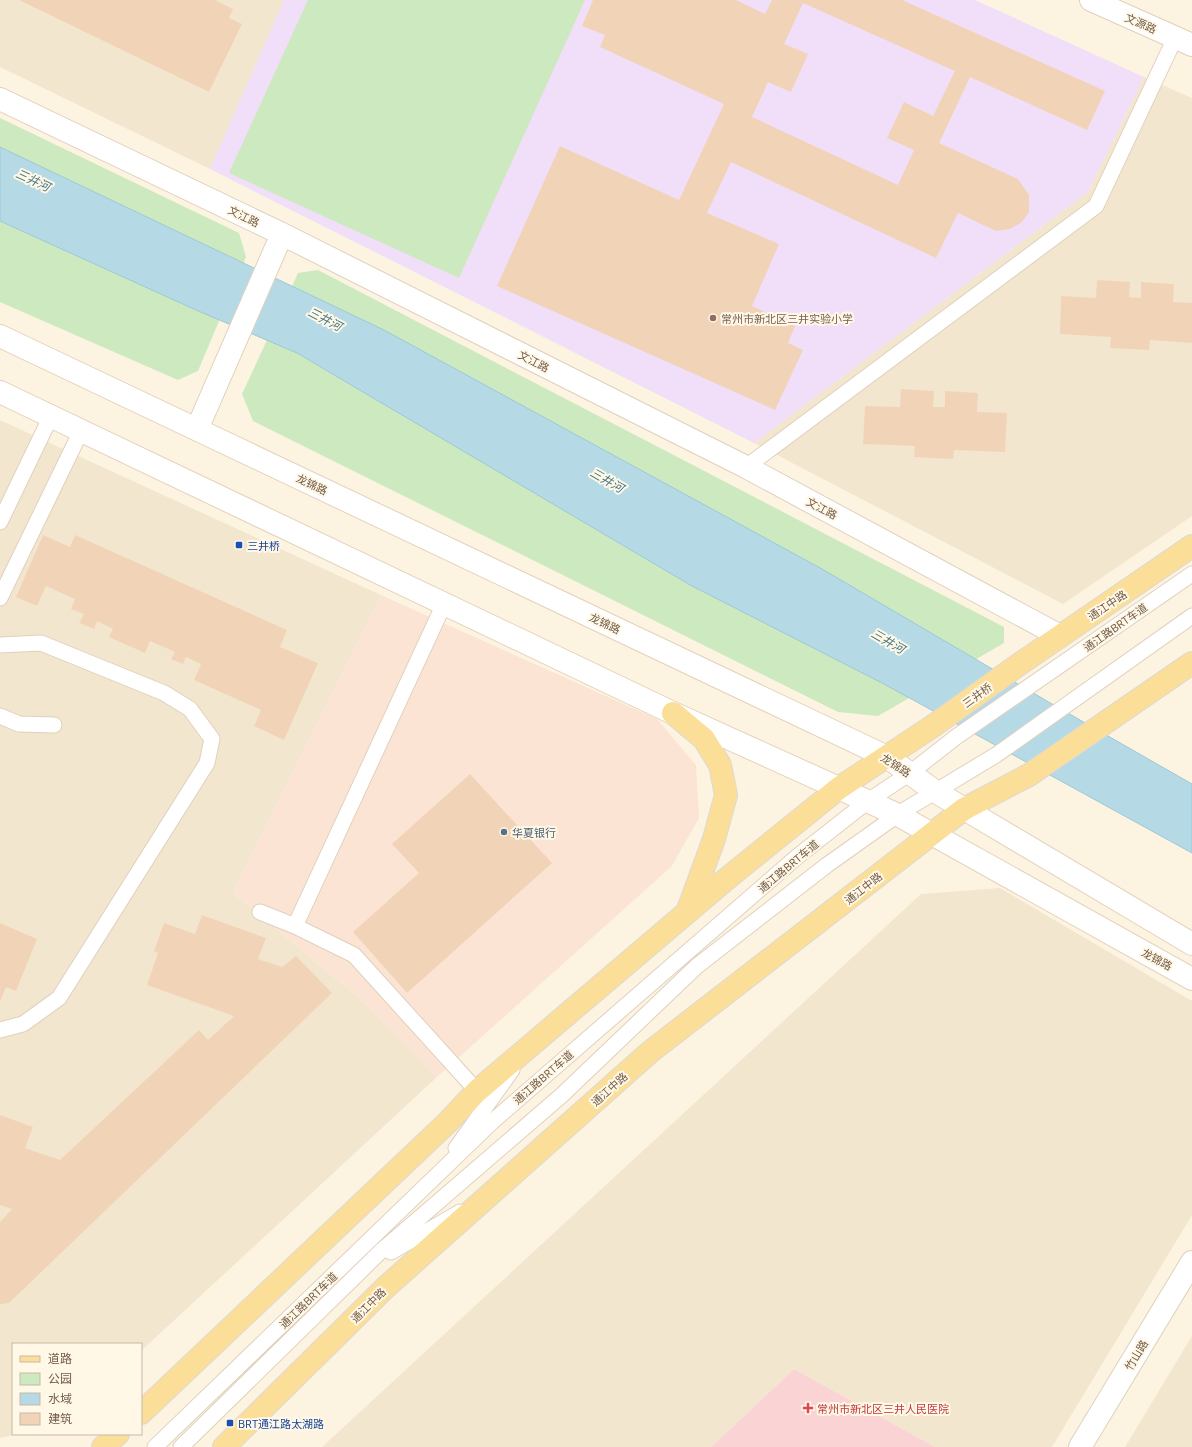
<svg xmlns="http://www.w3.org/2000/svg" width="1192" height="1447" font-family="'Open Sans','Noto Sans SC',sans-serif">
	<rect width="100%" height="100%" fill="#fcf4e1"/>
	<path fill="#f3e6cf" d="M0,0H284L210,169L0,67Z
		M1144,77L1192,98V516L1063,604L754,443L1088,192Z
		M0,420L381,595L233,893L358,997L437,1077L141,1351V1344H13V1434H18L0,1438Z
		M1000,888L1192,1001V1215L1052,1447H935L794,1369L711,1447H322L921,894Z
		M1192,1336V1447H1125Z"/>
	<path fill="#fce4d4" d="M381,595L657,719L696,765L699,818L672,866L437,1077L358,997L233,893Z"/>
	<path fill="#f1def8" d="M284,0H975L1144,77L1088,192L754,443L210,169Z"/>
	<path fill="#fad4d5" d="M794,1369L935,1447H711Z"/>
	<path fill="#cde9c0" d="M308,0H585L459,278L229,173Z
		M0,118L239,233L246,257L198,371L178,380L0,302Z
		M318,270L1004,627V643L878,716L838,712L253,421L242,394L298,273Z"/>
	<path fill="#b6dae5" stroke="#9cc8d7" d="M0,147L384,330L822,569L1052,704L1192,784V853L884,684L692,586L297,353L196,310L0,221Z"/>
	<path fill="#f1d4b8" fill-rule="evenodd" d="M19,0H215L233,9L229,18L242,24L209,92Z
		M593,0H736L765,14L772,0H902L1105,91L1087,130L970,77L939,143L1018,179L1029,195V212L1022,222L1010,229L996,231L958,213L936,258L731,162L707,213L779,244L752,306L795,326L788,343L803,350L775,410L497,286L560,146L679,200L724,104L600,47L605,35L582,26ZM803,3L955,71L933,116L904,102L887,138L914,150L898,185L752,117L768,82L791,92L808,54L784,44Z
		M1097,280L1130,282L1129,297L1141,298V282L1174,284L1173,302L1192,303V343L1150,340L1149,350L1110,348L1111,337L1060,334L1061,296L1096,298Z
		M901,389L934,391L933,407H945V391L978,393L977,412L1007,413L1005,452L954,450L953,459L914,457L915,446L863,444L865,406L900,407Z
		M43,535L70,547L75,535L287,630L280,647L318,663L284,740L254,726L261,710L194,680L201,664L186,657L183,664L171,659L175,652L150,641L145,653L109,637L113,629L97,621L94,629L79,623L84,614L71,609L75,599L46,586L37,606L16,597Z
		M470,774L552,863L407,993L353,932L419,873L392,844Z
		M202,915L266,938L258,959L282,967L296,956L332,993L9,1303L0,1304V1222L12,1209L0,1205V1115L33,1127L25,1148L60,1160L199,1030L208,1040L234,1016L147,985L158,953L154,951L164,923L195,934Z
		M0,923L37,939L16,991L6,987L0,1002Z"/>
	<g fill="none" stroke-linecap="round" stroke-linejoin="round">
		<defs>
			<path id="lane" d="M746,467L1096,206L1175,38
				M0,522L51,416
				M0,598L81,431
				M0,645L41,643L164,693L190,709L212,739L207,763L59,998L23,1024L0,1030
				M0,716L19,724L54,725
				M260,912L295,926L354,955L477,1091
				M295,926L444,604
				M456,1148L512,1070
				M391,1252L460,1212
				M155,1447L493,1121L798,856L868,801L910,773L956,737L1192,574
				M181,1447L380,1252L562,1095L697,966L827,865L903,811L996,755L1192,616"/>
			<path id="street" d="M1091,0L1192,45
				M0,99L282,234L746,467L1060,636
				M197,429L282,234
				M1080,1447L1192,1262"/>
			<path id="secondary" d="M0,336L887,757L936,792L1192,944
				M0,392L673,713L898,815L1192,979"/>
			<path id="primary" d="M673,713L704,739L720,765L726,795L714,839L688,910
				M141,1413L448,1122L477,1091L724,881L839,788L933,726L1021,663L1192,546
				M103,1447L118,1434
				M224,1447L386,1287L650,1052L964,809L1029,775L1192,663"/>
		</defs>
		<use href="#lane" stroke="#e0d0bd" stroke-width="17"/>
		<use href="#street" stroke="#e0d0bd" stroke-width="24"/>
		<use href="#secondary" stroke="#e5d2bb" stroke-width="24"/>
		<use href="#primary" stroke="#ddd8d3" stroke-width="24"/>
		<use href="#lane" stroke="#fff" stroke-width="15"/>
		<use href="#street" stroke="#fff" stroke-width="22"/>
		<use href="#secondary" stroke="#fff" stroke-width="22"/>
		<use href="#primary" stroke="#fbdf99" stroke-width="22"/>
	</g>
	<circle fill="#8d6e63" stroke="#fff8e7" stroke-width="1.5" cx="713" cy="318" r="4"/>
	<g fill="#1a4fb4" stroke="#fff8e7" stroke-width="1.5">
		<rect x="235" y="541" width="8" height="8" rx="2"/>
		<rect x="226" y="1419" width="8" height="8" rx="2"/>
	</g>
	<circle fill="#5c6f8a" stroke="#fff8e7" stroke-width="1.5" cx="504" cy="832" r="4"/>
	<path fill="#e0444e" stroke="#fff8e7" stroke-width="1.5" d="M806 1402h4v4h4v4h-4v4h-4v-4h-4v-4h4z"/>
	<g text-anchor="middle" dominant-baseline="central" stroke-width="4" stroke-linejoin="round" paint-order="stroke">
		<g font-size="11" fill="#725b48" stroke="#fff8e7">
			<text transform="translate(1141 23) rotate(24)">文源路</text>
			<text transform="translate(244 216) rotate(26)">文江路</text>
			<text transform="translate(534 361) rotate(27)">文江路</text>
			<text transform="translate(312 484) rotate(25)">龙锦路</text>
			<text transform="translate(822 508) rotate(28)">文江路</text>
			<text transform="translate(1107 605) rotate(-34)">通江中路</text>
			<text transform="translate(605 623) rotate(25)">龙锦路</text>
			<text transform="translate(1115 627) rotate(-35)">通江路BRT车道</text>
			<text transform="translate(977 695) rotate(-36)">三井桥</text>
			<text transform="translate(896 765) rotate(33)">龙锦路</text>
			<text transform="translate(788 866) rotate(-40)">通江路BRT车道</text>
			<text transform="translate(863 888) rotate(-38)">通江中路</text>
			<text transform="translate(1157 959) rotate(29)">龙锦路</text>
			<text transform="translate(543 1077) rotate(-41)">通江路BRT车道</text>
			<text transform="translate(609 1089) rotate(-42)">通江中路</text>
			<text transform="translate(308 1300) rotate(-44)">通江路BRT车道</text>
			<text transform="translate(368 1305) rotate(-45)">通江中路</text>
			<text transform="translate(1136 1355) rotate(-59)">竹山路</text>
		</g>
		<g font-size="11" fill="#785e54" stroke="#fff8e7" text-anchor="start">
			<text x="721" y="318">常州市新北区三井实验小学</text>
		</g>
		<g font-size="11" fill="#164399" stroke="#fff8e7" text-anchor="start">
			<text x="247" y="545">三井桥</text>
			<text x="238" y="1423">BRT通江路太湖路</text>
		</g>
		<g font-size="11" fill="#4e5e75" stroke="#fff8e7" text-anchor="start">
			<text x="512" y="832">华夏银行</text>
		</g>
		<g font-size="11" fill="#be3a42" stroke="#fff8e7" text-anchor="start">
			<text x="817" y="1408">常州市新北区三井人民医院</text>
		</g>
		<g font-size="12" font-style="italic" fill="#427486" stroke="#fff8e7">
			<text transform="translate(33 180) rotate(25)">三井河</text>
			<text transform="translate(325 319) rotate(27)">三井河</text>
			<text transform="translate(607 480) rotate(30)">三井河</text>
			<text transform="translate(888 641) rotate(30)">三井河</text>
		</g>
	</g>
	<rect x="12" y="1343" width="130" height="92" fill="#fff8e7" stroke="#c7b9a7"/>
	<rect x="20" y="1356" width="20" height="6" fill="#fbdf99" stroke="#c7b9a7"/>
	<text x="48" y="1363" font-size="12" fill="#725b48">道路</text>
	<rect x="20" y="1373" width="20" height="12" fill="#cde9c0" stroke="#c7b9a7"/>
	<text x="48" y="1383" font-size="12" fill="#725b48">公园</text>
	<rect x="20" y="1393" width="20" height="12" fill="#b6dae5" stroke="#c7b9a7"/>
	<text x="48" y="1403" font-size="12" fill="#725b48">水域</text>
	<rect x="20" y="1413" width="20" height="12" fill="#f1d4b8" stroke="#c7b9a7"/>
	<text x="48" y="1423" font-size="12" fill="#725b48">建筑</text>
</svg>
